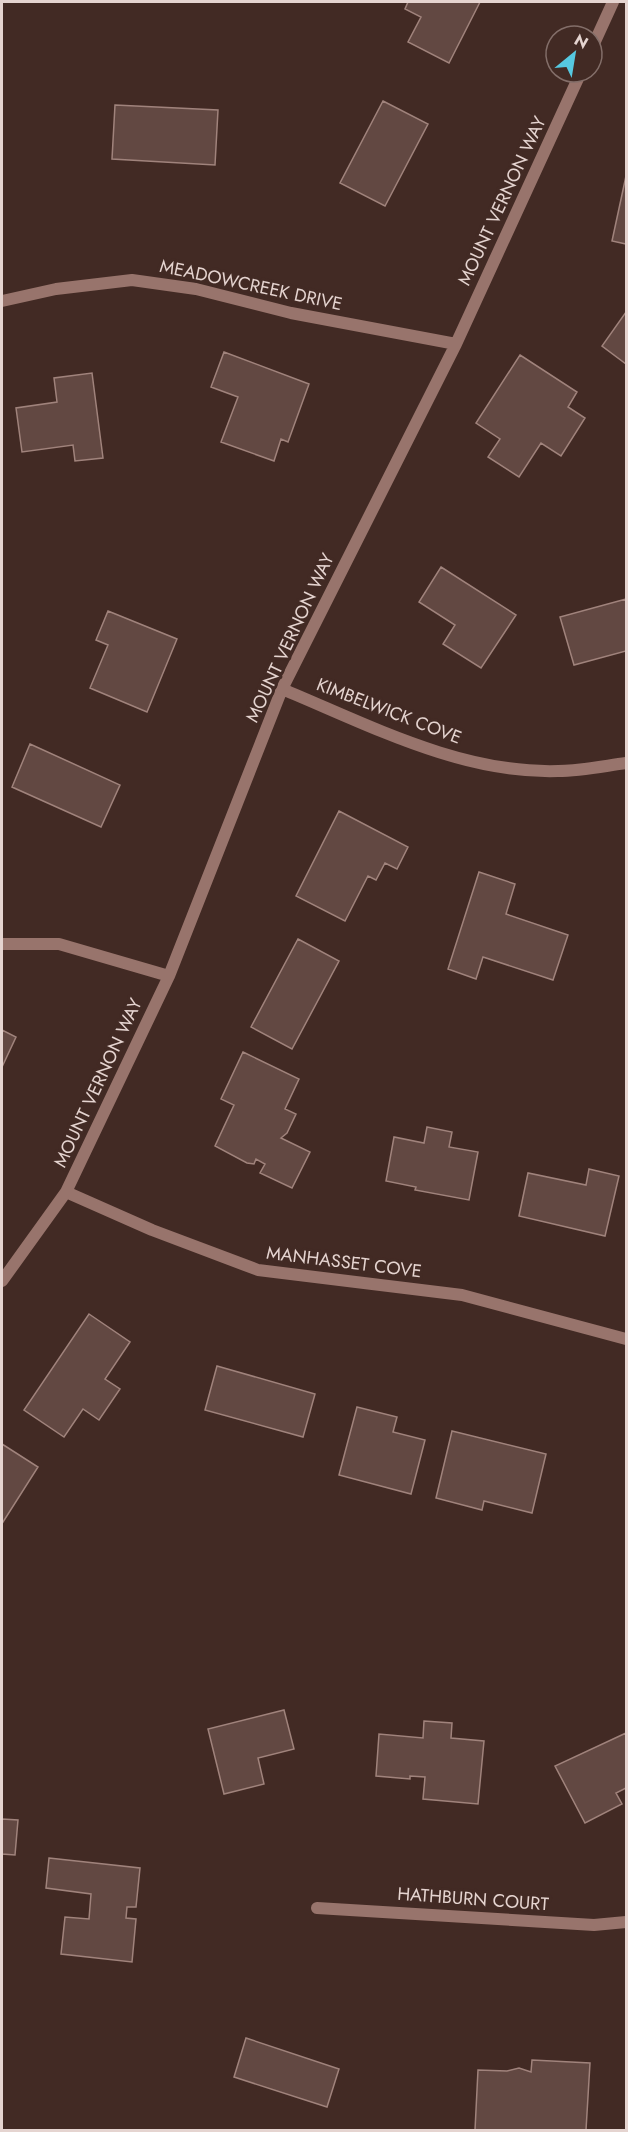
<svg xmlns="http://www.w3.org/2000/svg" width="628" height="2132" font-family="Jost,sans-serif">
	<rect width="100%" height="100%" fill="#422a24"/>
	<path fill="#624842" stroke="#a0837c" stroke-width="1.5" d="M408,2H480L449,63L408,42L421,17L405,9Z
		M383,101L428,124L385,206L340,183Z
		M115,105L218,110L215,165L112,159Z
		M626,176V244L612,241Z
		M626,312V364L602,346Z
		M224,352L309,384L288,442L281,439L274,461L221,442L238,397L211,387Z
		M520,355L577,392L568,407L585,418L561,456L541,443L519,477L488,457L500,439L476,423Z
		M92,373L103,458L75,461L73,445L22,452L16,408L57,402L54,378Z
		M441,567L516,615L481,668L443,644L455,625L419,602Z
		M626,599V651L574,665L560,617Z
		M108,611L177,639L147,712L90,688L108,645L96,640Z
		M30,744L120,785L101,827L12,787Z
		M339,811L408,847L397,869L385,863L376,880L368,876L345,921L296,896Z
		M479,872L515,884L506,914L568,935L553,980L483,957L476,979L448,969Z
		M298,939L339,961L292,1049L251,1027Z
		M2,1030L16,1037L2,1067Z
		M243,1052L299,1079L285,1109L296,1114L287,1133L281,1138L310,1152L292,1188L260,1173L265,1164L256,1159L254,1164L247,1163L215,1146L234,1105L221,1099Z
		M427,1127L452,1132L449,1147L478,1152L469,1200L415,1190L416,1187L386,1181L394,1137L424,1143Z
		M589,1169L619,1176L605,1236L519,1216L528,1173L586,1185Z
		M89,1314L130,1342L105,1379L120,1389L99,1420L83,1409L64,1437L24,1410Z
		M217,1366L315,1394L303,1437L205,1410Z
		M357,1407L397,1417L393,1432L425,1440L411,1494L339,1475Z
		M452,1431L546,1454L532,1513L484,1501L482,1510L436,1498Z
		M2,1444L38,1467L3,1522L2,1521Z
		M284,1710L294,1749L258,1758L264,1784L224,1794L208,1729Z
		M424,1721L452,1723L451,1738L484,1741L478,1804L423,1799L425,1777L410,1776V1779L376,1776L379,1734L423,1738Z
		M626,1733V1788L616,1793L622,1804L585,1823L555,1766Z
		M2,1819L18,1820L15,1855L2,1854Z
		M49,1858L140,1868L136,1907H127L126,1918L136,1919L132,1962L61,1954L65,1917L89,1919L91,1894L46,1888Z
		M246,2038L339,2069L327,2107L234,2077Z
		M532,2060L590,2063L586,2130H475L478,2070L507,2071L519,2068L531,2072Z"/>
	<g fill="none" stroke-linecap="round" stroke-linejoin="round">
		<path stroke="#98746c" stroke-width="12" d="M592,48L613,2
			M2,301L56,289L132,280L196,289L291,313L456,344
			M282,689C369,725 461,774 558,771C581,771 604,766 626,763
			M2,944H59L169,976
			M66,1192L152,1230L258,1270L462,1295L626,1339
			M2,1281L66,1192L169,976L282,689L456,344L581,72
			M317,1908L594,1925L626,1922"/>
	</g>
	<g text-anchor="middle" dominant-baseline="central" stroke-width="6" stroke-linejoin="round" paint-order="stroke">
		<g font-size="18" fill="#e5d4d0" stroke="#422a24">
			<text transform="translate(502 201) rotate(-65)">MOUNT VERNON WAY</text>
			<text transform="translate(251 285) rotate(12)">MEADOWCREEK DRIVE</text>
			<text transform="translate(290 638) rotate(-65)">MOUNT VERNON WAY</text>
			<text transform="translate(389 711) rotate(21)">KIMBELWICK COVE</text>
			<text transform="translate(98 1083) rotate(-65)">MOUNT VERNON WAY</text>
			<text transform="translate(344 1262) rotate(7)">MANHASSET COVE</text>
			<text transform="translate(473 1899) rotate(4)">HATHBURN COURT</text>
		</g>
	</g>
	<rect width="628" height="2132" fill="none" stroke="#e5d4d0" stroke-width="6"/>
	<g transform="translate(574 54) rotate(30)"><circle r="28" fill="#422a24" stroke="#836e69" stroke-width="1.5"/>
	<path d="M0-4.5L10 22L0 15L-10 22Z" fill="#56c9e1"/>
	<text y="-9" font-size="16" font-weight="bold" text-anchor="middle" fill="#e5d4d0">N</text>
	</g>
</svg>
